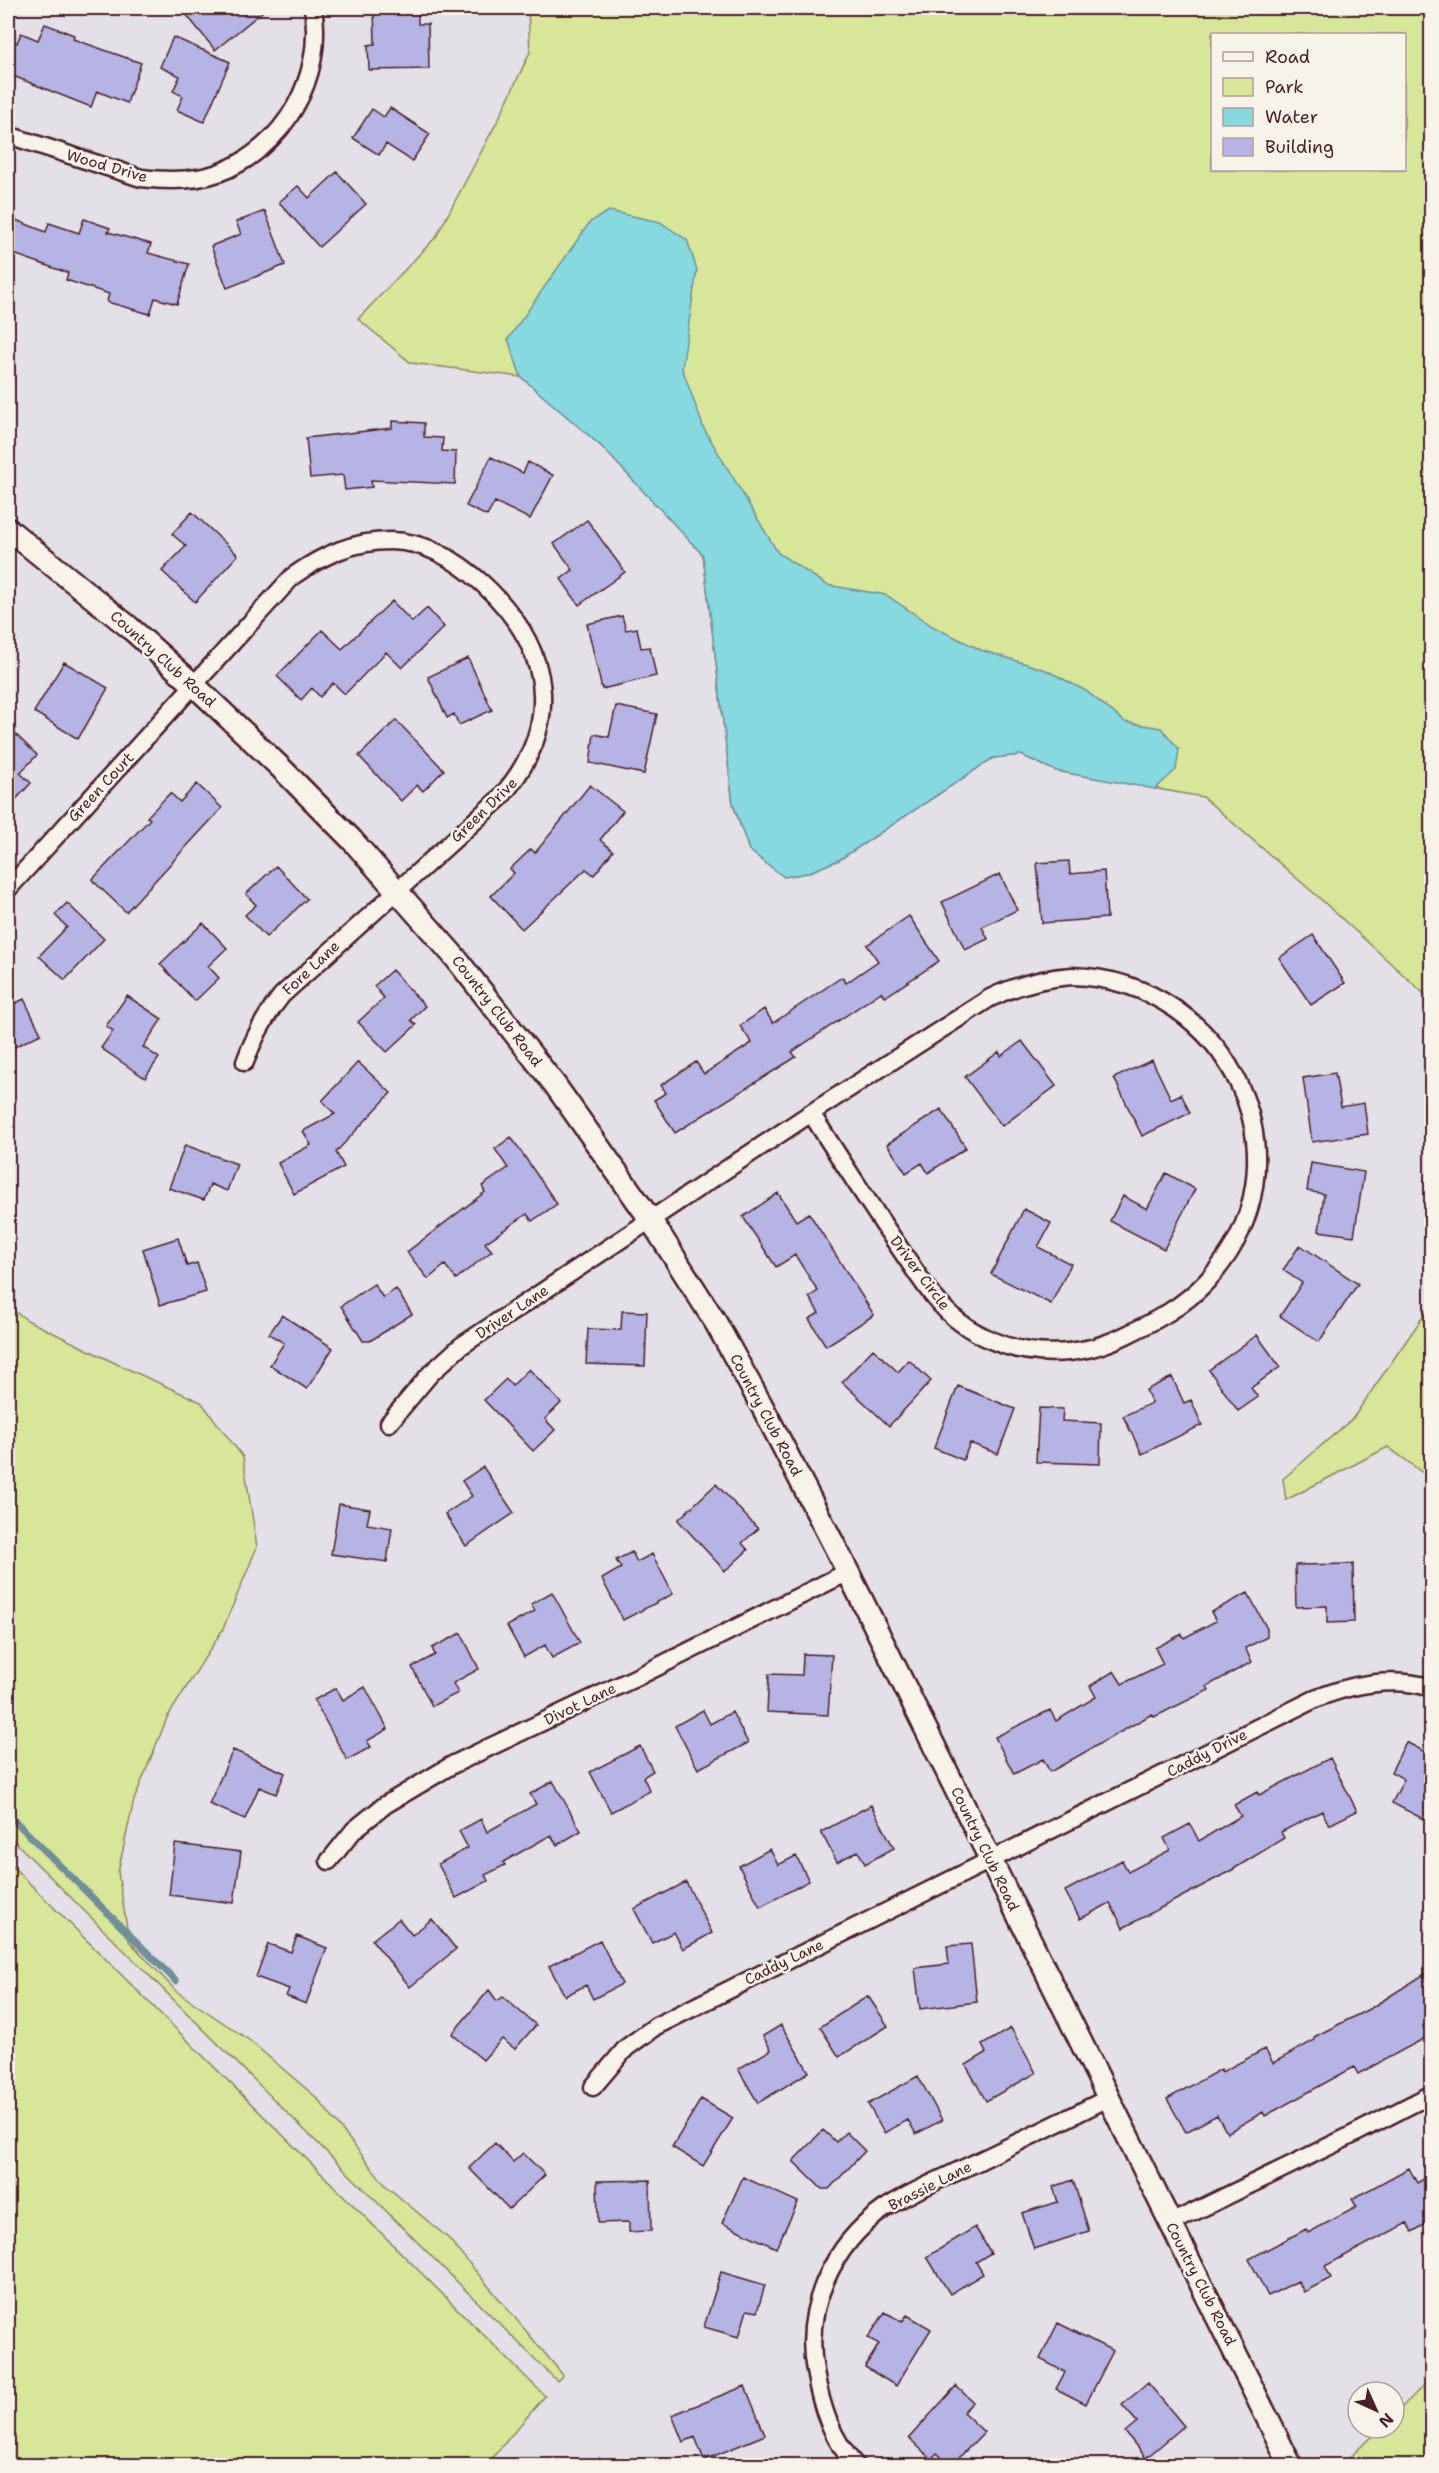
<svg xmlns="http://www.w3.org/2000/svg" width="1439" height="2473" font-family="'Shantell Sans',sans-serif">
	<rect width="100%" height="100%" fill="#e4e0e7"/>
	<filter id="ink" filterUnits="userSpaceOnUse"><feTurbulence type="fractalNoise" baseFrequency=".0167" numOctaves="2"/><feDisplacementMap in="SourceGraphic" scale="12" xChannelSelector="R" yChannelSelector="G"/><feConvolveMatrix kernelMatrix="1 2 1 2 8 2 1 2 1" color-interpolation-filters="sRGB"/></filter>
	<g filter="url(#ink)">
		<path fill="#d7e699" stroke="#908262" stroke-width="1.5" fill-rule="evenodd" d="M528,8H1431V1000L1315,894L1203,797L1056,771L1021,755L993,758L839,860L807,873L784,877L749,850L733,804L703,555L601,446L521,377L411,363L358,319L436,237L499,118L530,52ZM1212,34H1404V170H1212Z
			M1431,1305V1479L1388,1447L1286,1500L1283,1479L1353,1418Z
			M8,1307L29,1321L119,1365L201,1402L243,1457L257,1547L223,1629L167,1718L134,1800L118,1872L129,1941L176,1991L249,2040L317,2098L386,2186L448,2238L563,2375L557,2381L8,1835Z
			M8,1862L545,2396L486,2465H8Z
			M1431,2378V2465H1342L1380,2428H1394V2415Z"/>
		<path fill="#87d9e0" stroke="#6f8f98" stroke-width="1.5" d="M609,211L660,222L687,240L697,270L682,368L704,429L778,553L827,585L886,595L934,627L981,650L1046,670L1086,691L1125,722L1161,728L1179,749L1176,770L1155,789L1056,771L1021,755L993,758L839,860L807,873L784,877L749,850L733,804L703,555L601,446L521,377L508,339L590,222Z"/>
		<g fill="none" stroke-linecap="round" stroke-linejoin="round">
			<path stroke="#6f8f98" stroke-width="7" d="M8,1814L176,1981"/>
		</g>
		<path fill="#b6b4e5" stroke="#4a1f2b" stroke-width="1.5" d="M181,8H267L215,50Z
			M374,8H418V24H428L429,69L369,70L368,45L375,44Z
			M45,24L74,35L73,39L141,63L127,103L97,91L91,107L8,74V40L17,43L21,33L38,40Z
			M173,37L230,62L204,122L177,110L183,96L173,91L180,76L160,67Z
			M390,108L430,134L412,161L386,144L379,155L353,138L372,109L384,117Z
			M337,172L366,204L319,247L279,202L298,186L309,198Z
			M265,211L285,265L227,288L211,246L241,234L236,222Z
			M8,217L46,232L49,223L79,233L84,219L110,228L108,232L151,244L148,253L189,264L177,304L155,298L150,314L107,302L109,294L66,280L68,273L8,252Z
			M392,421L424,423V437L443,438L442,451L456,452L455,484L371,480L372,487L345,490L343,475L310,478L306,438L392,428Z
			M491,457L523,473L528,462L553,475L530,519L495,502L487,516L466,506Z
			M192,512L238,555L195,602L162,571L186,546L172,534Z
			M587,520L625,572L579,605L561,579L573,570L554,544Z
			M392,601L412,622L427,608L444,627L402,668L386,652L345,694L333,683L320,697L312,688L301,700L277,676L322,630L342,649Z
			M622,616L626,630L637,628L641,648L650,647L656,676L602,689L587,624Z
			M468,658L492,710L459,725L454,714L447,718L428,677Z
			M64,662L108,688L78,739L34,712Z
			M616,706L657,714L644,774L590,763L594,734L609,737Z
			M396,720L444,770L423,791L417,785L401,801L359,756Z
			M8,727L37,755L20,773L31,783L8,808Z
			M197,784L222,808L126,912L92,880L150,819L147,817L170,793L180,802Z
			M590,785L623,811L600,840L613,851L594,875L586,869L522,929L491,896L514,873L510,869L531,849L535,853Z
			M1069,861L1070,874L1104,871L1107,918L1042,923L1037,863Z
			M276,866L307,899L266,937L245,915L256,905L246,894Z
			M1000,874L1017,910L982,927L988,939L965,950L942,902Z
			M67,903L104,939L65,980L39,956L67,927L55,915Z
			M909,916L939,961L885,997L881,992L792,1052L796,1057L675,1133L654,1100L666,1093L661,1085L696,1062L704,1074L752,1043L740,1026L764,1009L773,1023L842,977L846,983L878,961L867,945Z
			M203,923L227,948L208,966L219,978L195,1001L160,964Z
			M1313,935L1345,983L1311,1005L1279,958Z
			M392,970L425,1006L411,1020L416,1025L387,1052L358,1022L384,998L374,986Z
			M127,996L162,1019L143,1047L159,1058L145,1078L101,1048L113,1031L106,1026Z
			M24,999L41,1034L8,1050V1007Z
			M1022,1041L1056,1086L1002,1126L965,1077L999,1052L1001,1056Z
			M1152,1060L1171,1099L1181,1094L1190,1113L1142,1136L1114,1078Z
			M358,1062L391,1093L336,1152L344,1167L294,1194L278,1163L311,1145L303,1131L335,1114L322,1101Z
			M1335,1073L1341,1107L1364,1103L1368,1134L1312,1142L1303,1078Z
			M941,1109L966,1148L928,1173L922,1163L906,1173L887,1144Z
			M511,1137L557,1204L532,1221L527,1214L485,1243L492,1251L456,1279L445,1265L428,1279L407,1252L485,1192L482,1186L508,1168L495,1149Z
			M185,1145L237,1164L227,1191L210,1184L204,1200L169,1188Z
			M1311,1163L1364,1172L1354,1236L1319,1231L1324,1194L1307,1191Z
			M1166,1173L1195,1189L1164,1249L1110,1221L1123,1196L1147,1209Z
			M778,1193L796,1221L809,1213L874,1315L826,1346L809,1319L819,1313L809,1297L818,1291L795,1255L776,1267L743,1217Z
			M1024,1209L1051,1223L1038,1247L1071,1264L1051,1304L991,1274Z
			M178,1238L187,1266L197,1263L206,1292L160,1305L143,1249Z
			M1300,1245L1358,1284L1319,1342L1280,1316L1302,1283L1283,1270Z
			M374,1284L383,1298L396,1289L412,1314L370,1341H363L341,1306Z
			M622,1311L647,1312L645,1366L586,1364L588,1329L621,1330Z
			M282,1315L333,1348L307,1389L270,1365L284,1343L269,1334Z
			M1257,1335L1280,1367L1251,1388L1258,1397L1238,1411L1209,1370Z
			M873,1349L898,1372L909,1360L931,1381L889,1426L842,1382Z
			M529,1369L561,1403L545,1419L555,1430L533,1451L484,1400L506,1379L512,1386Z
			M1172,1377L1184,1403L1191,1400L1202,1425L1142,1454L1123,1416L1152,1403L1146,1390Z
			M958,1386L1015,1409L998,1454L970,1443L963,1460L934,1448Z
			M1039,1408L1063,1409L1062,1421L1101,1423L1100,1464L1036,1462Z
			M483,1467L514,1513L466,1546L445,1514L472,1496L462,1481Z
			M716,1484L758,1529L742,1543L748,1550L725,1571L678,1520Z
			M339,1504L370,1509L367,1524L392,1528L387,1562L331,1554Z
			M632,1552L637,1562L652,1554L673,1594L623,1620L602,1579L621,1568L616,1560Z
			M1353,1564L1354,1622L1327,1623V1606L1296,1607L1295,1565Z
			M552,1592L580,1643L552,1658L545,1645L524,1657L507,1626L535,1611L531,1604Z
			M1248,1593L1267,1629V1637L1245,1648L1252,1662L1207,1686L1209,1690L1154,1717L1152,1714L1050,1772L1043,1759L1014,1774L995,1737L1050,1710L1056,1721L1096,1697L1090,1686L1114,1671L1122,1684L1163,1664L1155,1648L1182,1634L1184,1638L1216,1621L1211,1612Z
			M461,1633L479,1669L453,1683L458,1693L432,1706L412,1667L435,1655L432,1648Z
			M803,1654L832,1655L828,1715L767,1712L769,1674L802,1675Z
			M365,1687L388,1729L367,1741L371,1747L347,1760L314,1700L336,1688L343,1700Z
			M703,1710L710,1724L732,1712L748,1743L698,1769L675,1726Z
			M1406,1742L1431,1755V1823L1392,1803L1404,1779L1391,1772Z
			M640,1746L653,1771L643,1777L650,1791L611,1812L590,1772Z
			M233,1750L285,1773L276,1794L259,1787L245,1819L209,1804Z
			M1330,1758L1357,1811L1329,1825L1322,1811L1281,1832L1284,1838L1232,1870L1123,1928L1110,1903L1080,1919L1065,1891L1122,1860L1128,1872L1170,1850L1164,1838L1190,1824L1199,1841L1241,1816L1234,1805L1257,1792L1259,1795Z
			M553,1781L581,1831L557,1845L551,1835L503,1862L505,1865L485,1875L488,1881L456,1898L438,1864L468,1848L459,1831L481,1819L487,1832L536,1804L530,1794Z
			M871,1805L894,1848L865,1864L858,1851L837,1862L821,1832Z
			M175,1844L241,1852L234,1903L169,1895Z
			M770,1849L778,1865L796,1856L809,1881L760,1907L739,1866Z
			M686,1882L712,1933L683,1949L674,1932L652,1943L634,1909Z
			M399,1919L412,1935L432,1919L456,1949L410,1987L372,1940Z
			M297,1936L327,1948L306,2004L286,1996L289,1989L256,1977L268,1944L291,1952Z
			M600,1940L622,1984L593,1999L586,1985L565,1996L549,1966Z
			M971,1944L977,2002L920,2009L915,1968L949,1964L947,1946Z
			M1431,1970V2021L1423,2026L1429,2036L1358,2074L1354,2067L1265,2116L1263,2112L1227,2133L1217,2115L1186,2132L1167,2099L1221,2069L1222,2072L1265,2049L1273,2063L1315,2040L1314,2037L1371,2008Z
			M489,1990L497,2001L503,1997L536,2025L515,2049L502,2039L483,2060L452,2034Z
			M868,1996L888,2026L839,2057L820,2027Z
			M781,2025L809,2072L758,2103L738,2069L771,2050L763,2036Z
			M1011,2028L1036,2073L986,2101L966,2065L986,2053L982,2045Z
			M918,2076L942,2120L916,2134L908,2120L884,2133L868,2104Z
			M701,2099L733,2118L703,2166L672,2147Z
			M823,2130L836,2142L846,2132L865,2151L829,2189H822L793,2161Z
			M495,2143L513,2162L523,2153L545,2175L509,2209L469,2168Z
			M1409,2168L1417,2183L1431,2175V2221L1412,2232L1407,2223L1325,2266L1331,2278L1304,2292L1298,2281L1268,2296L1249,2259L1306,2229L1308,2233L1357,2207L1352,2199Z
			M743,2177L798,2202L776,2248L722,2223Z
			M650,2180L651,2231L629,2232V2222L598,2223L597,2181Z
			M1073,2180L1089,2231L1034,2249L1022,2213L1058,2202L1053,2187Z
			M975,2227L991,2253L976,2262L983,2274L950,2294L927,2257Z
			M721,2272L765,2285L757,2312L747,2310L739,2337L704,2327Z
			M885,2312L902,2322L907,2315L931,2329L896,2386L865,2367L879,2344L868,2338Z
			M1058,2323L1113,2351L1086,2404L1056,2389L1065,2372L1040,2359Z
			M1148,2383L1184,2426L1146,2458L1125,2432L1137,2422L1122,2405Z
			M745,2386L765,2435L704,2460L695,2437L683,2442L672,2415Z
			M956,2386L973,2402L963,2412L984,2432L951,2466L937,2453L931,2459L909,2438Z"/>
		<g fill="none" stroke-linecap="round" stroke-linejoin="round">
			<defs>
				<path id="minor" d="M8,135L141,178C166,181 193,182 218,173C284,149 325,77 313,8
					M8,889L293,576C323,555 353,541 390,541C425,541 458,561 483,584C553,649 564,726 499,799L282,995C265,1016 254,1037 245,1062
					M1072,976C1229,980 1317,1163 1207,1281C1183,1307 1155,1321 1124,1336C1070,1362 1010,1358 961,1323C936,1305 920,1278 903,1253C871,1207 841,1160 811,1113L990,998C1017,985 1042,978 1072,976Z
					M389,1423L430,1374L461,1346L811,1113
					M329,1861L354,1830L385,1805L452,1765L637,1677L848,1572
					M593,2087L626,2048L656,2026L1315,1699C1352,1684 1392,1676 1432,1688
					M1171,2223L1346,2138L1432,2094
					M856,2466C831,2438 821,2406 815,2371C803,2309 832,2245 884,2209C912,2190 947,2177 977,2162C1021,2141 1065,2120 1108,2098"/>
				<path id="tertiary" d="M8,529L129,627L195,686L280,767L352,840L454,956L555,1085L650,1219L716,1323L762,1406L848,1572L1291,2466"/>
			</defs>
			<use href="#minor" stroke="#4a1f2b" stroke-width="21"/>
			<use href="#tertiary" stroke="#4a1f2b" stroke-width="26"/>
			<use href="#minor" stroke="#f7f3e8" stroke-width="16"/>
			<use href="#tertiary" stroke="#f7f3e8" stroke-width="21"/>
		</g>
	</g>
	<g text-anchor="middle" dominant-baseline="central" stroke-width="5" stroke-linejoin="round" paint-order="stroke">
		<g font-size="15" fill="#4a1f2b" stroke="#f7f3e8">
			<text transform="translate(107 166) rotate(16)">Wood Drive</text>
			<text transform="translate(163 659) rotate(42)">Country Club Road</text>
			<text transform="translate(101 787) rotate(-47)">Green Court</text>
			<text transform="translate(484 810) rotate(-44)">Green Drive</text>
			<text transform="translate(311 968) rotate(-43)">Fore Lane</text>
			<text transform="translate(497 1011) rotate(52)">Country Club Road</text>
			<text transform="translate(920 1273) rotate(53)">Driver Circle</text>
			<text transform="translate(512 1312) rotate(-34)">Driver Lane</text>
			<text transform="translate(766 1415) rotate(62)">Country Club Road</text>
			<text transform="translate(580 1704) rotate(-26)">Divot Lane</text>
			<text transform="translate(1207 1753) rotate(-27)">Caddy Drive</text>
			<text transform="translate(985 1849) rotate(64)">Country Club Road</text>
			<text transform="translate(784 1962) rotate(-26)">Caddy Lane</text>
			<text transform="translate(930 2186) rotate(-27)">Brassie Lane</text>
			<text transform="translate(1201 2284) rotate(63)">Country Club Road</text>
		</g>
	</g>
	<rect width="1439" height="2473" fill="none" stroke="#f7f3e8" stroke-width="30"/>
	<rect x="15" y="15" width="1409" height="2443" fill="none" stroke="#4a1f2b" stroke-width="2" filter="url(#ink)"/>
	<rect x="1211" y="33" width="195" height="138" fill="#f7f3e8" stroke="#b29e9c" stroke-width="1.5"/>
	<rect x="1223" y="52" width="30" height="9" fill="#f7f3e8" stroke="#b29e9c" stroke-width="1.5"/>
	<text x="1265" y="63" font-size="18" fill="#4a1f2b">Road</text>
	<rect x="1223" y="78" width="30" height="18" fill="#d7e699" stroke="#b29e9c" stroke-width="1.5"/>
	<text x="1265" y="93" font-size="18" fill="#4a1f2b">Park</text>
	<rect x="1223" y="108" width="30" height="18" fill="#87d9e0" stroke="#b29e9c" stroke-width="1.5"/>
	<text x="1265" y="123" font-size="18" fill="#4a1f2b">Water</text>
	<rect x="1223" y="138" width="30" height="18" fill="#b6b4e5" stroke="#b29e9c" stroke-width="1.5"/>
	<text x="1265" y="153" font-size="18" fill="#4a1f2b">Building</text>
	<g transform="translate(1376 2410) rotate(135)"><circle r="28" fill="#f7f3e8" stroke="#b29e9c" stroke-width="1.5"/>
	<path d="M0-4.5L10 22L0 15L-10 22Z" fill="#4a1f2b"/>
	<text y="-9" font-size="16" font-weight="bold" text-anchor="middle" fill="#4a1f2b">N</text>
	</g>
</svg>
